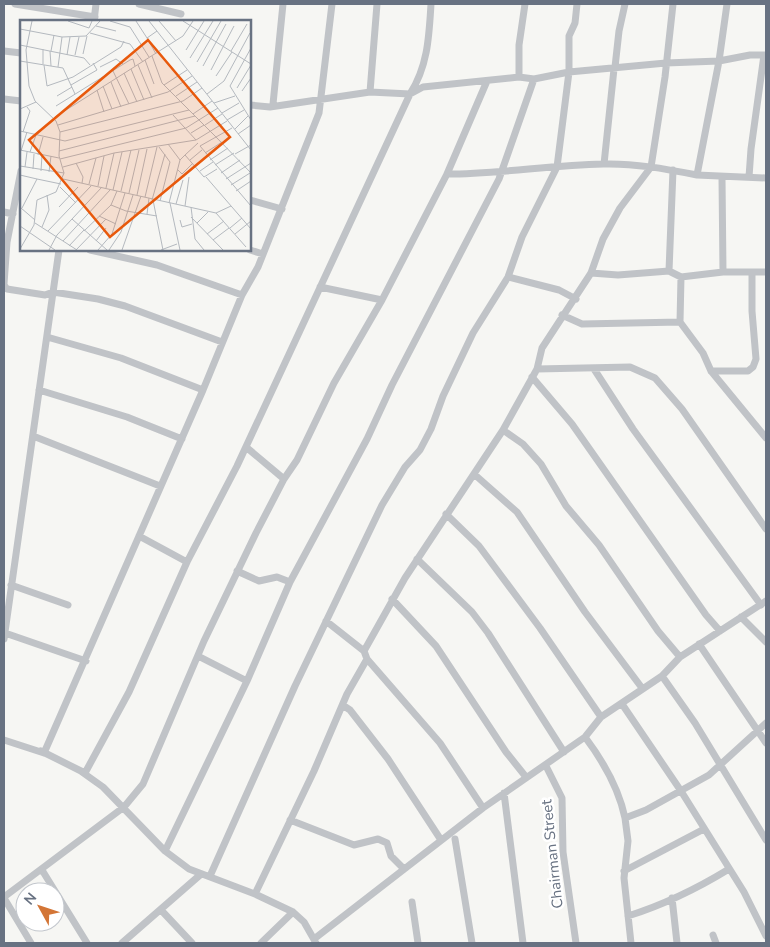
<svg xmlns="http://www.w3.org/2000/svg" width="770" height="947" font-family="'Nunito Sans',sans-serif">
	<rect width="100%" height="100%" fill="#f6f6f3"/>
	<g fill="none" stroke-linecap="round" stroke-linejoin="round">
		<path stroke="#c0c3c7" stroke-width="7" d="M15,4L95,17
			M139,4L181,14
			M94,21L96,4
			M4,51L21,53
			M766,55H750L719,61L697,175L766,178
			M615,67L619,31L625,4
			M519,77V45L525,4
			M370,92L377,4
			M4,99L21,101
			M273,104L283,4
			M250,105L270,107L370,92L410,94L423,87L519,77L534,79L569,72L666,63L719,61L727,4
			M604,164L614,69
			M673,170L669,271L681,277L723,272H766
			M447,174C499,174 550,165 603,164C634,163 666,169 697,175
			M749,177L751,149L764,55
			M722,178L723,272
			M250,200L282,209
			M4,212L13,214
			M90,250L157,265L242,295
			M250,250L263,254
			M591,273L618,275L669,271
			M508,277L559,290L576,299
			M4,284L7,242L21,171
			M4,285L7,289L45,295L53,292L98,299L125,306L222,342
			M320,287L382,300
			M562,315L582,324L680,322L681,277
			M680,322L703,353L711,371L766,438
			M47,337L121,358L203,390
			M537,369L630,367L655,378L682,409L766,529
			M594,369L633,429L761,605
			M711,371H748L753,367L756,359L752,311V272
			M532,377L572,424L706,615L720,631
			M39,390L127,417L182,439
			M503,430L523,444L541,464L566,506L599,545L658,631L680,657
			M33,436L160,486
			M246,447L284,479
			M474,474L517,512L585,612L642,688
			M446,514L479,546L540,628L601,717
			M139,536L187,562
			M417,559L472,612L488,633L564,752
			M237,571L259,581L277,577L290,582
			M11,585L68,605
			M392,599L436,646L506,752L526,777
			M741,617L766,642
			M326,621L364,651
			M5,633L86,661
			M4,639L59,250
			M699,644L766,743
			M198,656L247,681
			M367,659L440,743L483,808
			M662,676L695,723L766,840
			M622,704L681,791L744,892L766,936
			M344,706L350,710L388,759L441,840
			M585,737C603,761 619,789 625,818
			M4,740L44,753
			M41,751L85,773L129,692L187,562L237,466L410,94C428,66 429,36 431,4
			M44,753L203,390L242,295L258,267L319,113L332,4
			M546,766L562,798L563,852L576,943
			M82,772L103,787L165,851L189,869L255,894L293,912L304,922L316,943
			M504,793L523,943
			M290,820L354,845L378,839L387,843L391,856L404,869
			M455,839L472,943
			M165,851L247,681L290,582L367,439L392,385L499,179L534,79
			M42,870L87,943
			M624,871L704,829
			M210,876L295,686L382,505L405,467L420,450L431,429L443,396L473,333L508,277L522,237L557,167L569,72V36L575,23L577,4
			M255,894L314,771L347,694L367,659L364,651L405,578L503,430L537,369L542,348L591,273L603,239L620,208L651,167L665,77L673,4
			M4,897L124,807L143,784L204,641L256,533L284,479L297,460L334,383L382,300L447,174L487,81
			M4,898L31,943
			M672,898L677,943
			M412,902L418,943
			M161,910L192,943
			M628,916C663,905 698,888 729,869
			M713,935L716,943
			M314,939L483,808L585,737L601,717L662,676L680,657L766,601
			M122,943L200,875
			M261,943L293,912
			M631,943L624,878L628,841L625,818L646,810L709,775L766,723"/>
	</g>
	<g text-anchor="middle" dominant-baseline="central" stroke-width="5" stroke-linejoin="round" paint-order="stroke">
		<g font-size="15" fill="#687282" stroke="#fff">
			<text transform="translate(552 854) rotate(-96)">Chairman Street</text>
		</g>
	</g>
	<g transform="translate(20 20)">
		<rect width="231" height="231" fill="#f6f6f3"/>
		<path fill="none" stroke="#b4b9bf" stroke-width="1" d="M48,1L69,8L72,1M90,1L110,7L129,37M116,1L127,18L137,11M129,1L231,130M139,1L156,21M163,1L231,44M76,6L96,11M0,9L42,17L66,16L80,1M70,13L110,24L123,42M127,18L136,34M0,25L64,38L70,45M231,28L210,66L231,100M23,29V44M166,30L184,1M30,31L31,46M31,31L34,15M211,31L227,4M63,34L67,16M47,35L50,17M55,35L59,17M132,36L142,63L196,117L212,108M170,38L193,1M125,40L134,64M0,41L43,48L55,74M177,42L201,1M24,45L27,66L53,57L101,27L104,21M118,45L132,78M183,46L206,4M38,47L42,17M80,47L96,39L103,44M111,49L124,80M191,50L214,6M93,51L109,84M104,53L117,82M196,56L212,32M91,62L101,87M51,65L77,50L73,43M144,65L167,50M83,66L92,89M217,68L231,45M77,70L84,92M222,71L231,58M187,74L204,61L230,13M37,76L52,67M156,76L177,62M194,83L215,76M36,86L110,40L113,39L115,46M0,89L16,82M202,93L219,83M173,94L192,81M153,95L176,120M35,97L163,16L173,1M207,100L224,90M38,105L148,72L172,56M185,105L202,94M215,109L228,96M0,111L45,121L169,90M3,112L10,91L7,87M40,112L163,81L182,68M171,113L184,105M218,114L231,105M178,123L165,135L184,157L197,149M148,124L160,140L165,135M139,127L150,142L140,181M0,130L39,138M1,131L7,112M39,131L175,96M10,132L16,115M185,133L202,122M215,134L231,125M18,135L23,117M40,139L166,108L198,88M170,140L182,130M190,140L208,128M56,143L63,157L62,163M195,145L214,133M0,146L44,153M5,147L7,132M43,147L94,133L176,120L207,101M13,149L14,134M157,149L162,154L173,143M21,151L22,135M180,151L193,142M29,152L31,136M201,153L220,140M231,153L196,117L180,126L231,186M0,155L17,159M186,157L231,209M43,159L196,193L226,227M206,159L231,143M69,164L76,138M211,165L230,153M78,166L84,136M40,167L56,183M86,168L94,133M93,170L102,132M101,171L111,130M216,171L231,161M109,173L119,130M117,175L127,129M125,177L137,127M132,180L145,134M133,180L143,230M149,183L160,140M150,183L160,230M156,184L163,160M91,185L97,171M165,186L169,157M39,187L58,167M171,187L175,219L184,230M1,188L15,200M2,188L17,159L41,164M196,193L211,186M127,194L129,178M79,196L96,204M171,197L203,230M52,199L87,230M160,200L162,207L172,204M15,203L57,230M177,203L188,192M0,206L35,230M22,207L29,190L27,175M210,208L222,198M28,211L71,166M64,211L91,185L106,191L137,196M187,214L204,201M215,214L231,201M193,220L209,208M43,221L90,170M76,221L86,208M49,226L64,210M0,229L14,205L17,180L36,172L44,153L39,136L40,112L36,101L15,81L9,66L6,30L12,1M29,230L37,215L82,167M56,230L86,199M78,230L92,214L105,173M89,230L101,212L113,175M102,230L121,176M141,230L157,224"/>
		<path fill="#e8590c" fill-opacity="0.15" stroke="#e8590c" stroke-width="2.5" d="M128,20L210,117L90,217L9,120Z"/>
		<rect width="231" height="231" fill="none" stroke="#687282" stroke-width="2.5"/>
	</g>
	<rect width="770" height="947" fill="none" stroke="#687282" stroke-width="10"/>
	<g transform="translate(40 907) rotate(310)"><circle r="24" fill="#ffffff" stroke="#c3c7cd"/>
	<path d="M0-4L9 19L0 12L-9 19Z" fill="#d37536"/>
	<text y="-8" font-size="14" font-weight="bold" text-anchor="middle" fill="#687282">N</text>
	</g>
</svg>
